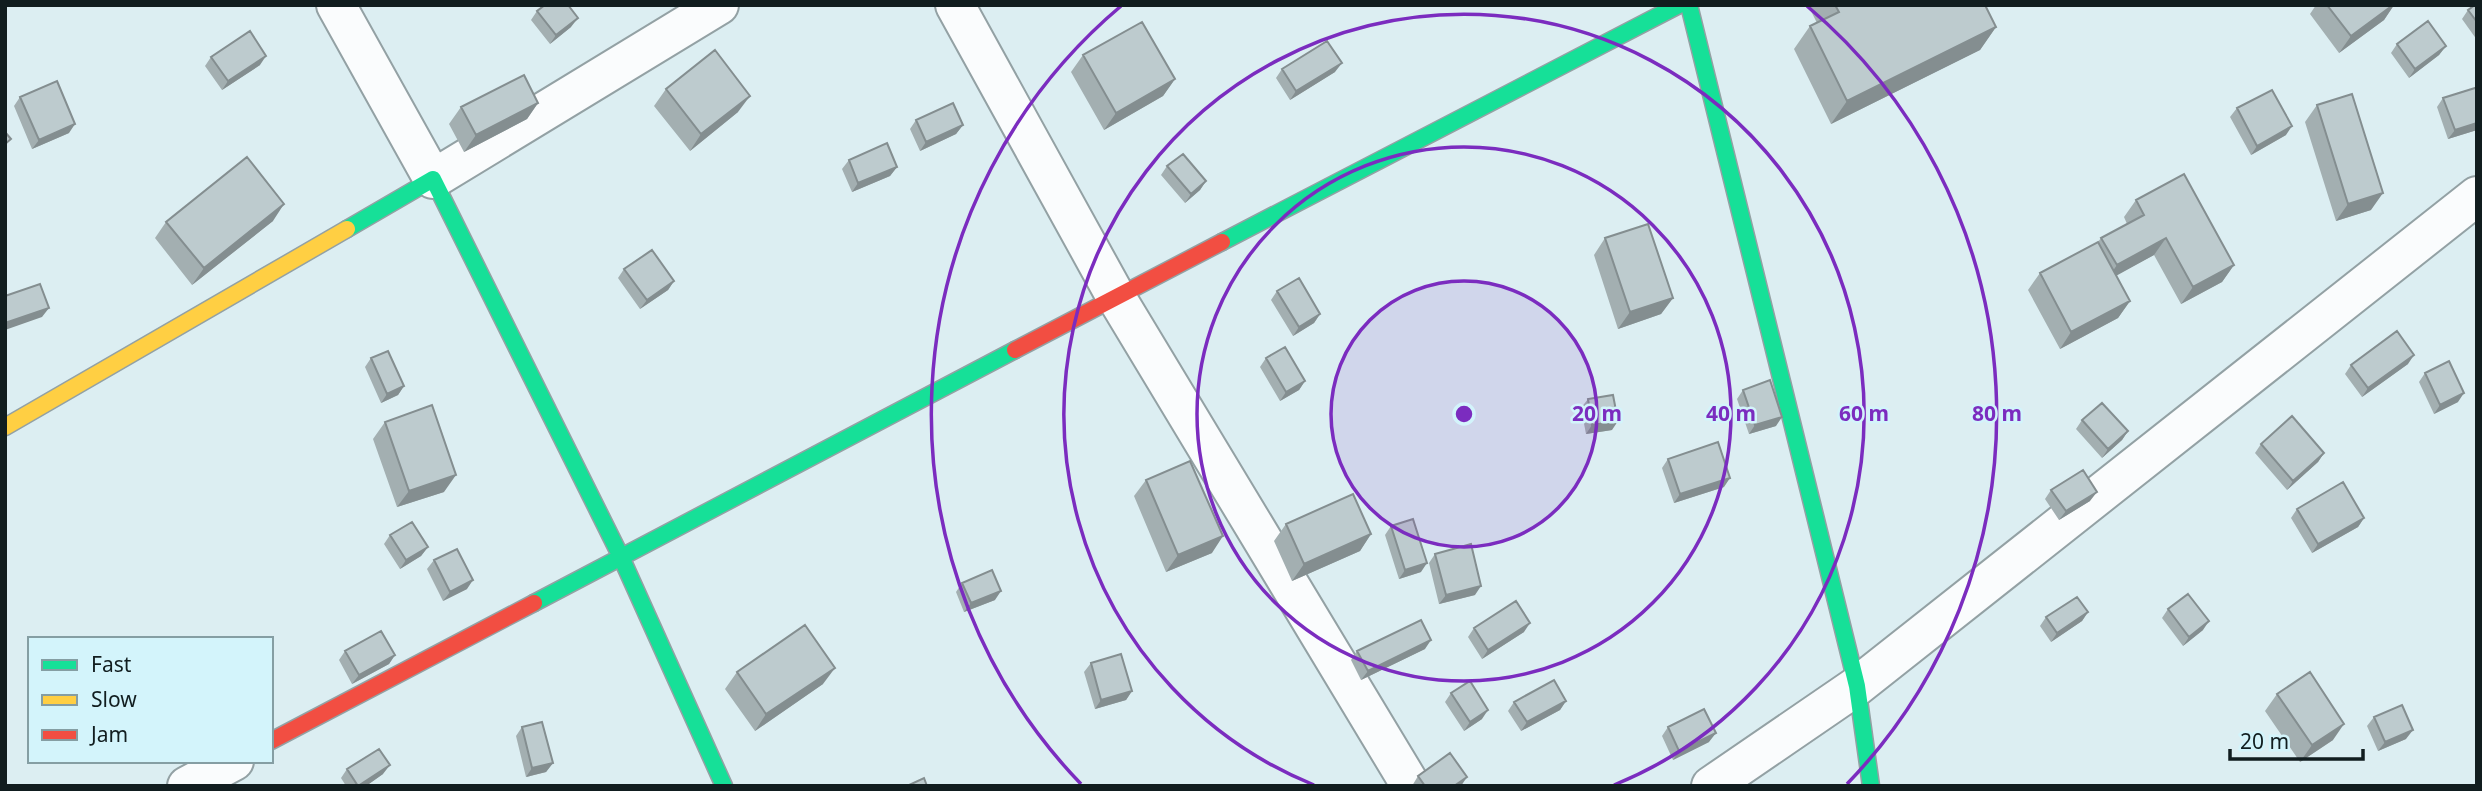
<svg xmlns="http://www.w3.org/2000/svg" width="2482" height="791" font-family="'Noto Sans',sans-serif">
	<rect width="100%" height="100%" fill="#dceef2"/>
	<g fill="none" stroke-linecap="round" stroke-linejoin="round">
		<defs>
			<path id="street" d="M336,5L433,179L719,5
				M955,5L1116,297L1411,786
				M187,786L234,761
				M1711,786L1857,686L2477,196"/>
			<path id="fast" d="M1689,5L1857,686L1871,786
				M347,229L433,179L621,557L724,786
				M1222,242L1679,5
				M534,603L1015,350"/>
			<path id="slow" d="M5,427L347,229"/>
			<path id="jam" d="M1015,350L1222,242
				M271,741L534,603"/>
		</defs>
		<use href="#street" stroke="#93a1a4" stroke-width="42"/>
		<use href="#fast" stroke="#93a1a4" stroke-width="19"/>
		<use href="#slow" stroke="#93a1a4" stroke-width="19"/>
		<use href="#jam" stroke="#93a1a4" stroke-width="19"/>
		<use href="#street" stroke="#fafcfd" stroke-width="38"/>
		<use href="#fast" stroke="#16e098" stroke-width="16"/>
		<use href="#slow" stroke="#ffcf43" stroke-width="16"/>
		<use href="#jam" stroke="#f24e42" stroke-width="16"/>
	</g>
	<path fill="#a3afb1" d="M1808,5H1985L1996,27L1980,50L1831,124L1794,49L1810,26L1817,23Z
		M2316,5H2394L2384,20L2339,53L2310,14Z
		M2477,5V40L2462,19L2468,10Z
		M537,11L571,27L550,44L531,20Z
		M2397,44L2446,46L2439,55L2409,78L2391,53Z
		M1083,55L1175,79L1163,96L1104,130L1071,72Z
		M211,57L260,65L222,90L205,66Z
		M1282,69L1335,72L1290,100L1276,78Z
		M666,89L738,112L690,151L654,106Z
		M2477,91V130L2448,139L2437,107L2443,98Z
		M20,97L69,133L32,149L14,106Z
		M538,103L527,119L464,152L449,124L461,107Z
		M2317,105L2371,210L2336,221L2305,122Z
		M2237,108L2286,135L2251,155L2230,117Z
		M916,120L963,125L956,134L920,151L910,129Z
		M849,160L897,167L890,176L852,192L842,169Z
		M1167,166L1206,181L1200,190L1185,203L1161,175Z
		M2136,200L2234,265L2222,282L2181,304L2154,255L2116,275L2130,301L2118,318L2060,349L2028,290L2040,273L2098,242L2101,238L2127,224L2124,217Z
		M273,221L192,285L155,238L166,222Z
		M1605,238L1673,298L1661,314L1618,329L1594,255Z
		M624,269L674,281L668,290L640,309L618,278Z
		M1277,291L1320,314L1314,323L1293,336L1271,300Z
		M371,358L404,386L398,395L381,403L365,367Z
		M1266,358L1305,381L1299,390L1280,401L1260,367Z
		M2408,364L2362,397L2345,374L2351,365Z
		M2425,373L2458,402L2434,414L2419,382Z
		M1743,390L1776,426L1749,434L1737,399Z
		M1588,399L1612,430L1586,434L1581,408Z
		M2082,420L2128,431L2122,440L2102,458L2076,429Z
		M385,422L444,492L397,507L373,439Z
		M2261,444L2324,453L2318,462L2287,490L2255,453Z
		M1668,459L1724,487L1674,503L1662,468Z
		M1146,480L1212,553L1166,572L1134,496Z
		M2051,490L2090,501L2059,520L2045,499Z
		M2297,509L2364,518L2358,527L2312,553L2291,518Z
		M1286,524L1371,534L1360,551L1292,581L1274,541Z
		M1391,526L1421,572L1399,579L1385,535Z
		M390,535L428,547L421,556L400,569L384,544Z
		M1435,554L1475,595L1439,604L1429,563Z
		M434,560L467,589L443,601L427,569Z
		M962,583L995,600L964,612L956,592Z
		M2168,609L2203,630L2183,646L2162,618Z
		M2088,612L2082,621L2051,642L2040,626L2046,617Z
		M1474,628L1524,632L1482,659L1468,637Z
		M1425,649L1361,680L1351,660L1357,651Z
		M345,651L395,655L389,664L352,684L339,660Z
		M1091,663L1132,691L1126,700L1095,709L1084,672Z
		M737,672L823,684L755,731L725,689Z
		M1451,693L1482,719L1464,731L1445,702Z
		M2277,694L2333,740L2300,762L2265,711Z
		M1566,701L1560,710L1521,731L1508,711L1514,702Z
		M2374,717L2406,739L2378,751L2367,726Z
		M522,727L553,763L546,772L526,777L516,736Z
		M1668,727L1709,742L1673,760L1662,736Z
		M347,769L383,774L366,786H346L341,778Z
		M1418,776L1461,786H1412Z"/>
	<path fill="#848e90" d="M2393,5H2394L2384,20L2339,53L2351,36Z
		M578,18L571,27L550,44L556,35Z
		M1996,27L1980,50L1831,124L1847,101Z
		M2446,46L2439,55L2409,78L2415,69Z
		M266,56L260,65L222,90L228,81Z
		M1342,63L1335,72L1290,100L1296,91Z
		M1175,79L1163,96L1104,130L1116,113Z
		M750,96L738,112L690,151L701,134Z
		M538,103L527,119L464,152L476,135Z
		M2477,123V130L2448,139L2455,130Z
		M75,124L69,133L32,149L39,140Z
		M963,125L956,134L920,151L926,142Z
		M2292,126L2286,135L2251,155L2257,146Z
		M897,167L890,176L852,192L858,183Z
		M1206,181L1200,190L1185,203L1191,194Z
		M2383,193L2371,210L2336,221L2348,204Z
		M284,204L273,221L192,285L204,268Z
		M2166,238L2154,255L2105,282L2117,265Z
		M2234,265L2222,282L2181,304L2193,287Z
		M674,281L668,290L640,309L647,300Z
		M1673,298L1661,314L1618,329L1630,312Z
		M2130,301L2118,318L2060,349L2071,332Z
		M49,308L42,317L5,330V323Z
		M1320,314L1314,323L1293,336L1299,327Z
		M2414,355L2408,364L2362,397L2368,388Z
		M1305,381L1299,390L1280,401L1286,392Z
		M404,386L398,395L381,403L387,394Z
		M2464,393L2458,402L2434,414L2440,405Z
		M1782,417L1776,426L1749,434L1755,425Z
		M1618,421L1612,430L1586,434L1592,425Z
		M2128,431L2122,440L2102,458L2108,449Z
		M2324,453L2318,462L2287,490L2293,481Z
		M456,475L444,492L397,507L409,491Z
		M1730,478L1724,487L1674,503L1680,494Z
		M2097,492L2090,501L2059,520L2066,511Z
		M2364,518L2358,527L2312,553L2318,544Z
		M1371,534L1360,551L1292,581L1304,564Z
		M1223,536L1212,553L1166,572L1178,555Z
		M428,547L421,556L400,569L406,560Z
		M1427,563L1421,572L1399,579L1405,570Z
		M473,580L467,589L443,601L450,592Z
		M1481,586L1475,595L1439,604L1446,595Z
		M1001,591L995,600L964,612L971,603Z
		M2088,612L2082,621L2051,642L2057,633Z
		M2209,621L2203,630L2183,646L2189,637Z
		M1530,623L1524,632L1482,659L1488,650Z
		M1431,640L1425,649L1361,680L1368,671Z
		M395,655L389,664L352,684L359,675Z
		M835,668L823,684L755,731L766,714Z
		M1132,691L1126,700L1095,709L1101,700Z
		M1566,701L1560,710L1521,731L1527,722Z
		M1488,710L1482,719L1464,731L1470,722Z
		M2344,724L2333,740L2300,762L2312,745Z
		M2413,730L2406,739L2378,751L2385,742Z
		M1716,733L1709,742L1673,760L1679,751Z
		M553,763L546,772L526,777L532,768Z
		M390,765L383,774L366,786H359Z
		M1467,777L1461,786H1454Z"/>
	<path fill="#bdcbce" stroke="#848e90" stroke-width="2" d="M545,5H568L578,18L556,35L537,11Z
		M1835,5H1985L1996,27L1847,101L1810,26L1839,12Z
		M2327,5H2393L2351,36Z
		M2475,5H2477V22L2468,10Z
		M2428,21L2446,46L2415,69L2397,44Z
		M1142,22L1175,79L1116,113L1083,55Z
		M250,31L266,56L228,81L211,57Z
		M1327,41L1342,63L1296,91L1282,69Z
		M715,50L750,96L701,134L666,89Z
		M524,75L538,103L476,135L461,107Z
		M57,81L75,124L39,140L20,97Z
		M2475,88L2477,91V123L2455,130L2443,98Z
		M2272,90L2292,126L2257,146L2237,108Z
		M2352,94L2383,193L2348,204L2317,105Z
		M953,103L963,125L926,142L916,120Z
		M5,132L11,139L5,144Z
		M887,143L897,167L858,183L849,160Z
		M1183,154L1206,181L1191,194L1167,166Z
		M247,157L284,204L204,268L166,222Z
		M2184,174L2234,265L2193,287L2166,238L2117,265L2101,238L2144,215L2136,200Z
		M1648,224L1673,298L1630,312L1605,238Z
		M2098,242L2130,301L2071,332L2040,273Z
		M652,250L674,281L647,300L624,269Z
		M1299,278L1320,314L1299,327L1277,291Z
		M40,284L49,308L5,323V296Z
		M2397,331L2414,355L2368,388L2351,365Z
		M1285,347L1305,381L1286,392L1266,358Z
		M388,351L404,386L387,394L371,358Z
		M2449,361L2464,393L2440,405L2425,373Z
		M1770,380L1782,417L1755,425L1743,390Z
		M1613,395L1618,421L1592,425L1588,399Z
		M2102,403L2128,431L2108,449L2082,420Z
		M432,405L456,475L409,491L385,422Z
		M2292,416L2324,453L2293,481L2261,444Z
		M1718,442L1730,478L1680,494L1668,459Z
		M1190,461L1223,536L1178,555L1146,480Z
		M2083,470L2097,492L2066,511L2051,490Z
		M2343,482L2364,518L2318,544L2297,509Z
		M1353,494L1371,534L1304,564L1286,524Z
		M1413,519L1427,563L1405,570L1391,526Z
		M412,522L428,547L406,560L390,535Z
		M1471,544L1481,586L1446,595L1435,554Z
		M457,549L473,580L450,592L434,560Z
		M992,570L1001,591L971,603L962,583Z
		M2188,594L2209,621L2189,637L2168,609Z
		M2077,597L2088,612L2057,633L2046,617Z
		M1516,601L1530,623L1488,650L1474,628Z
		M1421,620L1431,640L1368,671L1357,651Z
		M805,625L835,668L766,714L737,672Z
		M381,631L395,655L359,675L345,651Z
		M1121,654L1132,691L1101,700L1091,663Z
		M2310,672L2344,724L2312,745L2277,694Z
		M1554,680L1566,701L1527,722L1514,702Z
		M1470,681L1488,710L1470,722L1451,693Z
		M2402,705L2413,730L2385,742L2374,717Z
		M1704,709L1716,733L1679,751L1668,727Z
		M542,722L553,763L532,768L522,727Z
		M379,749L390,765L358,786L347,769Z
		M1450,753L1467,777L1454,786H1425L1418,776Z
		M924,778L927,786H907Z"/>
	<circle cx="1464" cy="414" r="133" fill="#7b2cbf" fill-opacity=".12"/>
	<g fill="none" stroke="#7b2cbf" stroke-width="3.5">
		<circle cx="1464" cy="414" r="133"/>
		<circle cx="1464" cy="414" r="267"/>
		<path d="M1314 785A400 400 0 1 1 1614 785"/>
		<path d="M1081 784A533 533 0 0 1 1121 6M1807 6A533 533 0 0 1 1847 784"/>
	</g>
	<circle cx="1464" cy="414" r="10" fill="#7b2cbf" stroke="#d3f4fb" stroke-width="3.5"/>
	<g font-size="21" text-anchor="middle" font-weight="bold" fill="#7b2cbf" stroke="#d3f4fb" stroke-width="5" stroke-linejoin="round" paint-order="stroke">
		<text x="1597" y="421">20 m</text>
		<text x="1731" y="421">40 m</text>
		<text x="1864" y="421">60 m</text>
		<text x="1997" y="421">80 m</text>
	</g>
	<rect width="2482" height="791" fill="none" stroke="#111d1f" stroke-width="14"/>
	<rect x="28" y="637" width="245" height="126" fill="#d3f4fb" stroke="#859ea3" stroke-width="2"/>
	<rect x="42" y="660" width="35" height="10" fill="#16e098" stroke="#859ea3" stroke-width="2"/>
	<text x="91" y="672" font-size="21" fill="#111d1f">Fast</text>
	<rect x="42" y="695" width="35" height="10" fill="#ffcf43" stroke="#859ea3" stroke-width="2"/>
	<text x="91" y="707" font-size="21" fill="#111d1f">Slow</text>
	<rect x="42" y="730" width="35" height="10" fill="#f24e42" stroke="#859ea3" stroke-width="2"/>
	<text x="91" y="742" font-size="21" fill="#111d1f">Jam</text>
	<path d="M2230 749v10h133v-10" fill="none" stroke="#111d1f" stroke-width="3.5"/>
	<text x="2240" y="749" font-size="21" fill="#111d1f" stroke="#d3f4fb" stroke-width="5" paint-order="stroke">20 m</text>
</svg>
